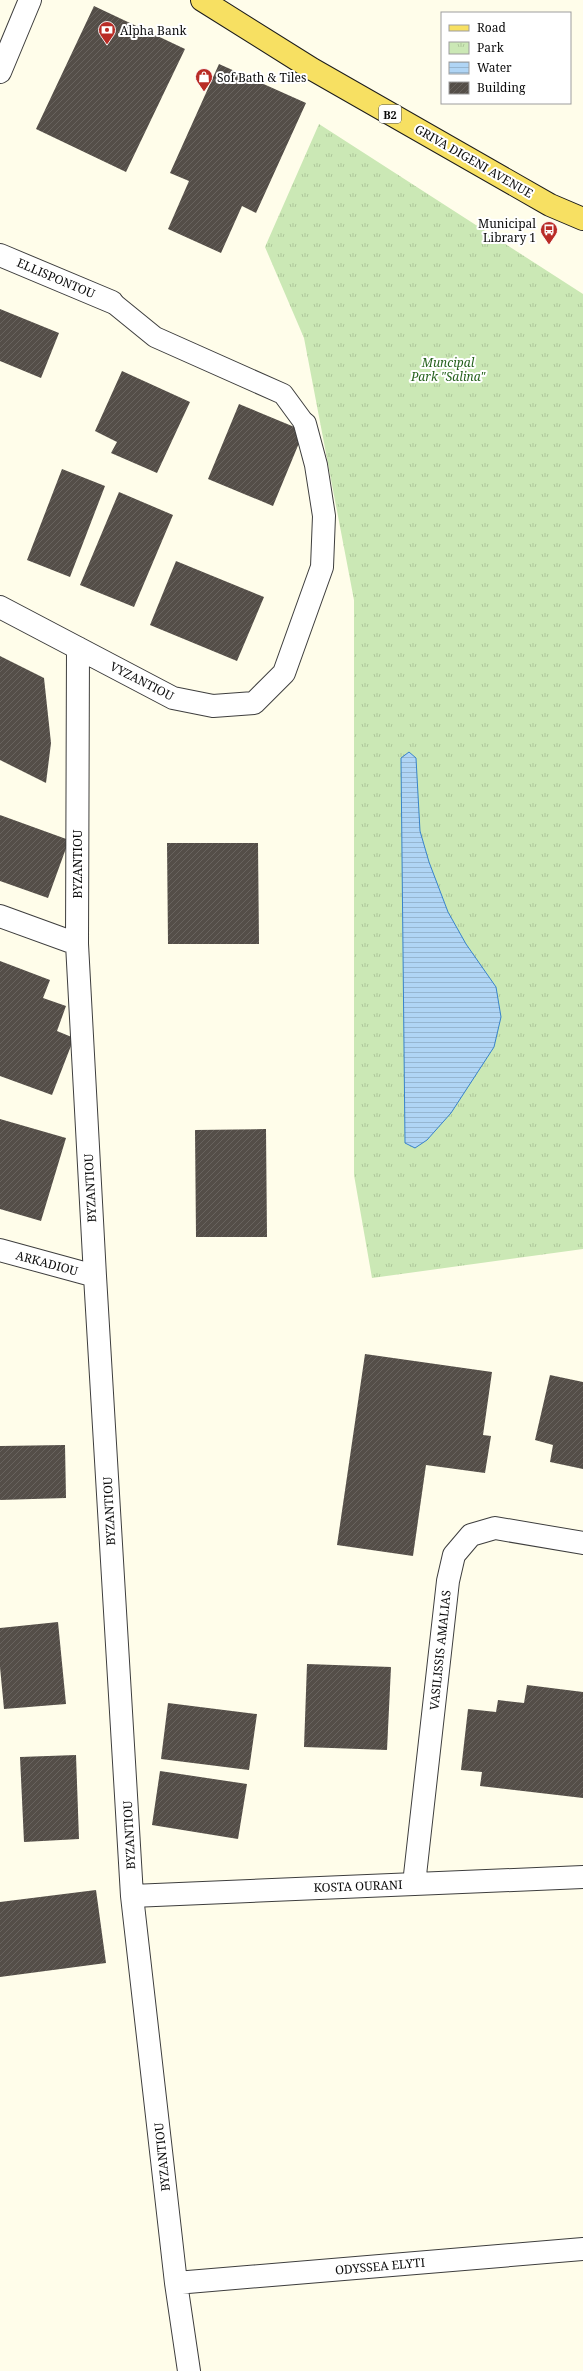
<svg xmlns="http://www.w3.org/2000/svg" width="583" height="2371" font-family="'Noto Serif',serif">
	<defs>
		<pattern id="park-tufts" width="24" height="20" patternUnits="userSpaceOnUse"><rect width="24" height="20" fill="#cbe8b5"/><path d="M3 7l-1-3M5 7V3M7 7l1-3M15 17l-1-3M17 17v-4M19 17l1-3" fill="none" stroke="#adc69a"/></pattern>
		<pattern id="water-rules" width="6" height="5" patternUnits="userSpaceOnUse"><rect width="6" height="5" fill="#b0d5f5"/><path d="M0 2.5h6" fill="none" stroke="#96b6d1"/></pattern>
		<pattern id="building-hatch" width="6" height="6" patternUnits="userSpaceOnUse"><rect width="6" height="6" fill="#544e48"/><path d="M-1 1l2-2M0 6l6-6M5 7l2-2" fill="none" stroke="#68635e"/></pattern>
	</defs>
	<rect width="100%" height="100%" fill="#fffdea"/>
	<path fill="url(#park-tufts)" d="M319,124L583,294V1249L372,1278L354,1175V600L304,338L265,247Z"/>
	<path fill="url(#water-rules)" stroke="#3883cb" d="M409,752L416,758L420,831L429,862L448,912L466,944L496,987L501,1017L494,1047L451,1113L427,1140L415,1148L405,1143L401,758Z"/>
	<path fill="url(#building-hatch)" d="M94,6L185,49L126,172L36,129Z
		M219,64L306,103L256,213L242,206L221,253L168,229L189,181L170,173Z
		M0,309L59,333L41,378L0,361Z
		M122,371L190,402L157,473L111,453L117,442L95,431Z
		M239,404L304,431L273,506L208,479Z
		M62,469L105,486L70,577L27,560Z
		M119,492L173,515L134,607L80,585Z
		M176,561L264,597L237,661L150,625Z
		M0,656L44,678L51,743L46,783L0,760Z
		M0,815L69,840L48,898L0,881Z
		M167,843H258L259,944H168Z
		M0,961L50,980L43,998L66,1006L57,1031L74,1038L52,1095L0,1076Z
		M0,1119L66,1138L41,1221L0,1209Z
		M266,1129L267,1237H196L195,1130Z
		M365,1354L492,1372L483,1435L491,1436L485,1473L426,1465L413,1556L337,1545Z
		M550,1375L583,1382V1469L550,1462L553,1445L535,1440Z
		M65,1445L66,1498L0,1500V1446Z
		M58,1622L66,1704L4,1709L0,1667V1628Z
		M307,1664L391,1667L387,1750L304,1747Z
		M527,1685L583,1692V1798L480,1786L482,1772L461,1770L468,1709L496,1712L498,1700L524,1703Z
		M168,1703L257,1714L249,1770L161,1759Z
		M76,1755L79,1839L24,1842L20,1757Z
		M160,1771L247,1784L238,1839L152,1825Z
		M96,1890L106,1963L0,1977V1902Z"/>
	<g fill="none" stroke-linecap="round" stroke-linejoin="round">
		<defs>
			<path id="service" d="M112,302L155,337L283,394L305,424"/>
			<path id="minor" d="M0,72L30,0
				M0,255L112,302
				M0,607L173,698L213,706L254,703L284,673L322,567L324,516L316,465L305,424
				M78,648L77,944L95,1276L132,1896L176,2283L189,2371
				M0,916L77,944
				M0,1250L95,1276
				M414,1884L448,1581L454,1555L471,1535L495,1528L583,1543
				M132,1896L583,1877
				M176,2283L583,2249"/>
			<path id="primary" d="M202,0L312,69L550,205L583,219"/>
		</defs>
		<use href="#service" stroke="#3e3e3e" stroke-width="22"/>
		<use href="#minor" stroke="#3e3e3e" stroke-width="24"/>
		<use href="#primary" stroke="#1c1c1c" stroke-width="24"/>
		<use href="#service" stroke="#fff" stroke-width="20"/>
		<use href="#minor" stroke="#fff" stroke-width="22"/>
		<use href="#primary" stroke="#f7e062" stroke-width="22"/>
	</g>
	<defs>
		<symbol id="bank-pin" viewBox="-11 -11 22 30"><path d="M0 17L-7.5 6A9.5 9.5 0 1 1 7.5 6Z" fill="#b92c26" stroke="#fff"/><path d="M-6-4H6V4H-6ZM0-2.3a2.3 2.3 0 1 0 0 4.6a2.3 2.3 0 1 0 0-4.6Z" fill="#fff"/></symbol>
		<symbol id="shop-pin" viewBox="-11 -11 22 30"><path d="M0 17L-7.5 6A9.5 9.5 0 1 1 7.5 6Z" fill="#b92c26" stroke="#fff"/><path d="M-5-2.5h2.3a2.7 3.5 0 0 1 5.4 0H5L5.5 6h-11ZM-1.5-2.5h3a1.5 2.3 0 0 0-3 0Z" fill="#fff"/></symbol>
		<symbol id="bus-pin" viewBox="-11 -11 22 30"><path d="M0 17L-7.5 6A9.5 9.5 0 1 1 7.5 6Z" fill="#b92c26" stroke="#fff"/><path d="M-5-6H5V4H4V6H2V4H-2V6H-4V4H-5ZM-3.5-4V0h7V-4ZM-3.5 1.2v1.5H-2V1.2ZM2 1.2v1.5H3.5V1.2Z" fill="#fff"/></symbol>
	</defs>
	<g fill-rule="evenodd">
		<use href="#bank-pin" x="97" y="20" width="20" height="27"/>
		<use href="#shop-pin" x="194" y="67" width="20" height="27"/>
		<use href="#bus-pin" x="539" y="220" width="20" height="27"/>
	</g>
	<g text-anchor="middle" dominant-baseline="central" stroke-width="4" stroke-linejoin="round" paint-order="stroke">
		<rect fill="#fff" stroke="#545454" stroke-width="1" x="379" y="105" width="22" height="18" rx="3"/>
		<g font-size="11" font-weight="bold" fill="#0b0b0b">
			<text x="390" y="114">B2</text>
		</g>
		<g font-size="12" fill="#0b0b0b" stroke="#fff" text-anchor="start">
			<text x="120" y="30">Alpha Bank</text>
			<text x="217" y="77">Sof Bath &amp; Tiles</text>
			<text x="536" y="223" text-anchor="end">Municipal<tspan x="536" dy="14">Library 1</tspan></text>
		</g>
		<g font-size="12" fill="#0b0b0b" stroke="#fff">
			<text transform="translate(474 161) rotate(30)">GRIVA DIGENI AVENUE</text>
			<text transform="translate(56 278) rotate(23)">ELLISPONTOU</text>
			<text transform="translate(142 681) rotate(27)">VYZANTIOU</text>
			<text transform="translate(77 864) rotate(-90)">BYZANTIOU</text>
			<text transform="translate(90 1188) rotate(-93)">BYZANTIOU</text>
			<text transform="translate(47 1263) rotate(15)">ARKADIOU</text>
			<text transform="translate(109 1511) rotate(-93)">BYZANTIOU</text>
			<text transform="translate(440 1650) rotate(-84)">VASILISSIS AMALIAS</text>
			<text transform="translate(129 1835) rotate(-93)">BYZANTIOU</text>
			<text transform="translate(358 1886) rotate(-2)">KOSTA OURANI</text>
			<text transform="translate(162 2157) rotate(-96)">BYZANTIOU</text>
			<text transform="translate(380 2266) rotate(-5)">ODYSSEA ELYTI</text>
		</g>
		<g font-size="12" font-style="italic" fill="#26621d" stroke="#fff">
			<text x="448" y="362">Muncipal<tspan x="448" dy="14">Park "Salina"</tspan></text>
		</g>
	</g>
	<rect x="441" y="12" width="130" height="92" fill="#ffffff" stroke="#9d9d9d"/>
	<rect x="449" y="25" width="20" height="6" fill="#f7e062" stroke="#9d9d9d"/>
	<text x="477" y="32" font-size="12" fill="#0b0b0b">Road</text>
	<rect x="449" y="42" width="20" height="12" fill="url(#park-tufts)" stroke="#9d9d9d"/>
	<text x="477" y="52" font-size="12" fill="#0b0b0b">Park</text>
	<rect x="449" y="62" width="20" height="12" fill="url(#water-rules)" stroke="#9d9d9d"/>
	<text x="477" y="72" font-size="12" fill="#0b0b0b">Water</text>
	<rect x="449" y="82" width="20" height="12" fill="url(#building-hatch)" stroke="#9d9d9d"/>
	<text x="477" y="92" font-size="12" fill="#0b0b0b">Building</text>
</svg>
